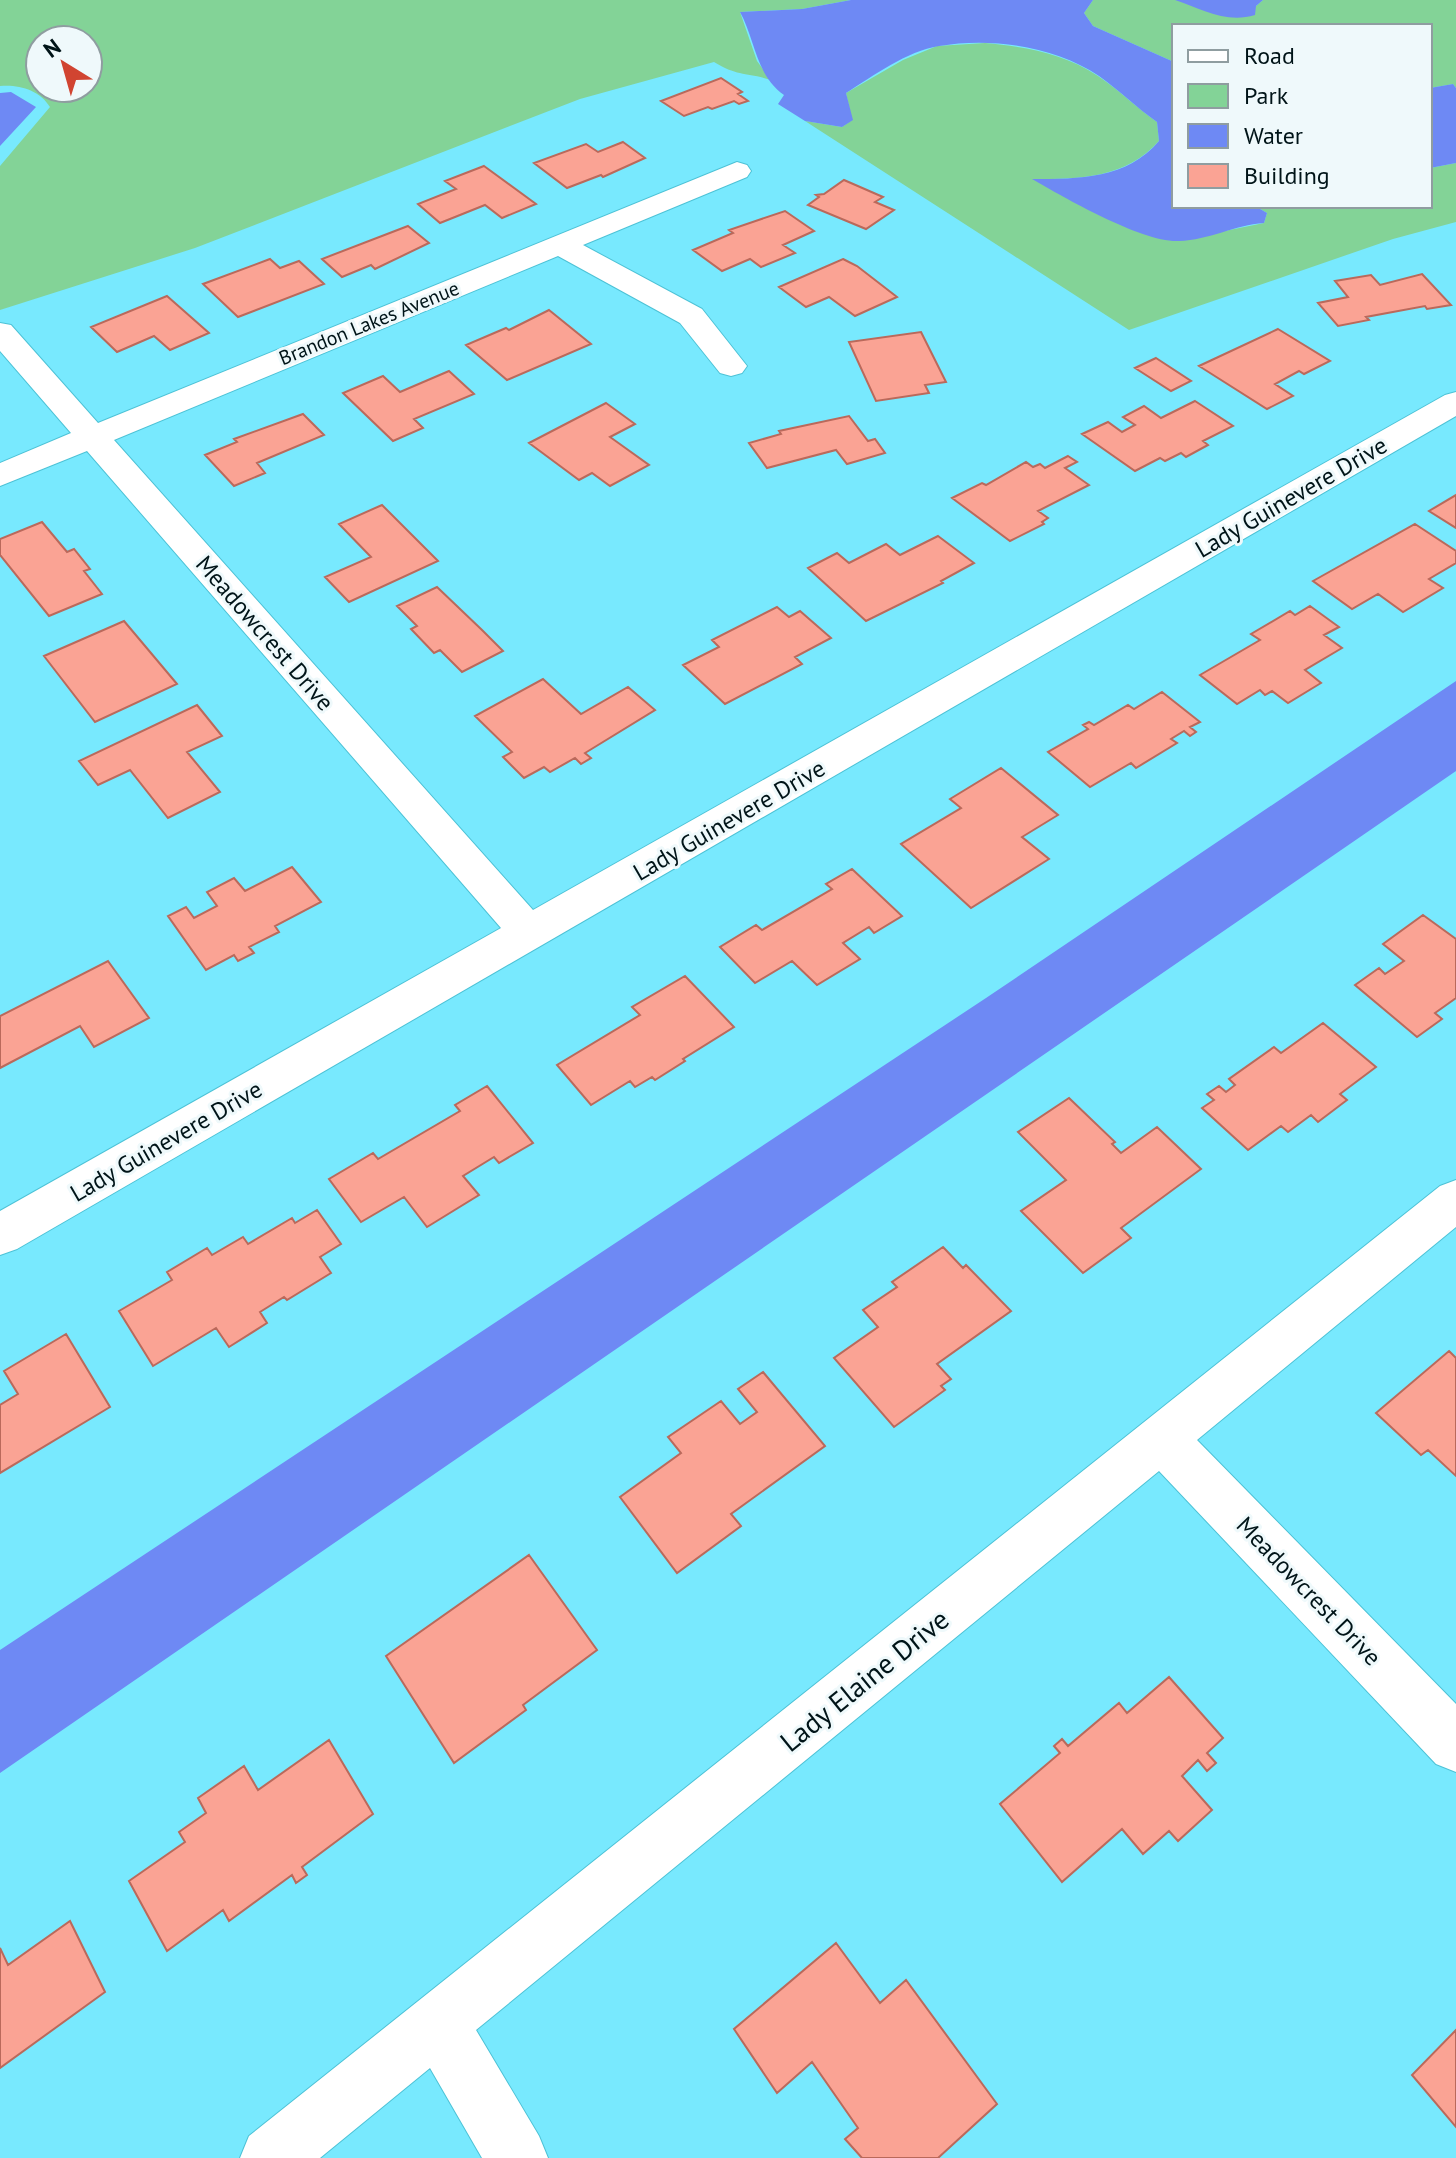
<svg xmlns="http://www.w3.org/2000/svg" width="1456" height="2158" font-family="'PT Sans',sans-serif">
	<rect width="100%" height="100%" fill="#78e9fe"/>
	<path fill="#83d397" fill-rule="evenodd" d="M0,0H851L802,9L740,12L757,61L771,80C747,72 738,77 714,62L580,99L195,248L0,310V166L50,107C40,90 18,84 0,86ZM40,40H88V88H40Z
		M1093,0H1175L1256,6L1263,0H1456V88L1453,84L1430,88V26H1174V62L1093,26L1084,13Z
		M985,43C1026,47 1063,53 1098,76C1118,89 1137,108 1157,122L1159,141C1126,178 1081,179 1034,179L1127,227L1175,241L1264,223L1267,213L1255,206H1430V168L1456,163V222L1393,239L1129,330L805,121L842,127L852,120L846,93L903,60L937,46Z"/>
	<path fill="#6e89f4" d="M851,0H1093L1084,13L1093,26L1174,62V206H1255L1267,213L1264,223C1235,225 1209,240 1179,241C1143,243 1065,198 1032,179C1079,179 1127,179 1159,141L1157,122C1137,108 1119,90 1099,76C1055,46 991,37 939,46C907,51 873,76 846,93L853,120L842,127L805,121L778,104L784,95C756,76 755,39 740,12L802,9Z
		M1175,0H1263L1256,6L1255,15C1226,24 1202,9 1175,0Z
		M1453,84L1456,88V163L1430,168V88Z
		M11,92L36,107L0,146V93Z
		M1456,681V771L0,1773V1650L986,998Z"/>
	<path fill="#faa394" stroke="#ba695b" stroke-width="2" d="M721,78L742,92L738,94L748,101L739,104L734,101L712,109L708,107L684,116L661,101Z
		M623,142L645,158L603,177L601,175L567,188L534,163L586,144L598,152Z
		M484,166L536,204L502,218L485,205L440,223L418,204L456,189L445,181Z
		M844,180L883,197L875,202L894,210L866,229L808,205L819,197L816,195L824,194Z
		M785,211L814,231L783,245L795,253L761,267L750,259L722,271L693,250L733,233L729,230Z
		M408,226L429,243L375,269L371,265L342,277L322,259Z
		M270,259L280,268L299,261L324,284L238,317L203,284Z
		M843,259L857,266L897,297L855,316L829,297L806,307L779,287Z
		M1422,274L1451,305L1427,309L1425,306L1366,317L1369,320L1338,326L1318,303L1348,297L1335,281L1371,275L1380,285Z
		M167,296L209,333L170,350L154,336L117,352L91,327Z
		M549,310L591,344L507,380L466,345L506,328L509,330Z
		M1278,329L1330,361L1304,374L1299,371L1275,384L1293,396L1267,409L1199,366Z
		M921,332L946,382L925,385L929,393L876,401L849,342Z
		M1156,358L1191,381L1171,391L1135,368Z
		M449,371L474,394L414,419L423,428L393,441L343,393L383,376L400,392Z
		M1195,401L1233,426L1203,441L1208,445L1186,457L1181,453L1165,461L1160,458L1135,471L1082,434L1108,422L1122,432L1135,425L1123,417L1144,406L1161,418Z
		M606,403L635,424L610,437L649,465L610,486L592,473L579,480L529,443Z
		M303,414L324,435L257,463L265,473L234,486L205,455L237,442L234,439Z
		M849,416L868,441L875,439L885,453L847,464L836,450L767,468L749,443L781,434L779,431Z
		M1068,456L1077,462L1065,468L1089,485L1038,511L1048,518L1042,522L1044,524L1010,541L952,498L982,483L986,485L1026,462L1033,467L1040,464L1045,468Z
		M1456,495V528L1429,511Z
		M382,505L438,561L349,602L325,577L371,557L339,524Z
		M42,522L67,552L74,549L90,569L84,571L102,594L49,616L0,555V539Z
		M1415,524L1456,551V563L1429,579L1443,588L1403,612L1378,594L1352,609L1313,581Z
		M938,536L974,563L941,581L943,583L866,621L808,568L837,553L849,563L886,544L900,555Z
		M437,587L482,630L503,651L462,672L440,650L434,653L411,629L417,626L397,606Z
		M1310,606L1339,627L1324,635L1342,648L1305,670L1321,683L1288,703L1272,691L1265,695L1260,690L1237,704L1200,675L1260,640L1251,634L1290,611L1295,615Z
		M777,607L789,617L800,611L831,638L795,657L802,664L725,704L683,665L719,647L712,640Z
		M124,621L177,684L95,722L44,656Z
		M543,679L581,714L628,687L655,710L585,753L591,758L581,764L575,758L550,772L544,767L524,778L503,757L512,752L475,716Z
		M1162,692L1200,722L1190,727L1196,732L1190,736L1184,731L1171,739L1177,743L1136,768L1131,763L1090,787L1048,752L1088,729L1083,725L1089,722L1094,725L1128,705L1134,709Z
		M197,705L222,736L187,752L220,792L168,818L130,770L98,785L79,761Z
		M1001,768L1058,815L1022,837L1049,859L971,908L901,844L961,808L950,799Z
		M292,867L321,902L275,926L279,932L249,947L254,953L238,961L234,955L206,970L168,916L186,907L194,918L217,906L207,892L234,878L245,891Z
		M852,869L902,916L874,933L869,927L843,943L860,959L817,985L792,961L755,983L720,947L756,925L762,930L832,889L826,884Z
		M1423,915L1456,939V998L1435,1013L1442,1019L1417,1037L1355,985L1379,968L1385,974L1404,961L1383,944Z
		M108,961L149,1018L94,1047L80,1026L0,1068V1016Z
		M685,976L734,1027L683,1059L685,1061L655,1080L652,1077L635,1087L630,1081L591,1105L557,1065L640,1015L632,1007Z
		M1323,1023L1376,1067L1340,1094L1347,1100L1318,1122L1311,1115L1288,1132L1281,1126L1248,1150L1202,1108L1214,1100L1207,1094L1219,1086L1226,1092L1235,1085L1229,1079L1274,1047L1281,1053Z
		M487,1086L533,1143L499,1163L494,1157L463,1176L479,1195L427,1227L404,1197L361,1222L329,1179L373,1153L378,1159L460,1111L455,1105Z
		M1069,1098L1115,1142L1112,1144L1121,1153L1157,1127L1201,1169L1121,1228L1131,1238L1083,1273L1021,1211L1066,1180L1018,1132Z
		M317,1210L341,1244L320,1257L331,1273L287,1300L284,1297L260,1312L267,1323L229,1347L216,1328L153,1366L119,1311L172,1280L167,1272L207,1248L212,1255L243,1237L248,1244L292,1218L295,1223Z
		M943,1247L963,1268L966,1265L1011,1311L937,1364L951,1379L941,1386L945,1390L894,1427L834,1358L878,1327L863,1310L897,1287L892,1282Z
		M66,1334L110,1407L0,1473V1405L18,1394L4,1371Z
		M1449,1351L1456,1358V1476L1428,1450L1421,1455L1376,1413Z
		M763,1372L825,1446L731,1514L741,1526L677,1573L620,1497L681,1453L668,1437L721,1401L740,1424L757,1412L738,1389Z
		M529,1555L597,1650L523,1705L526,1710L454,1763L386,1656Z
		M1169,1677L1223,1738L1207,1753L1216,1763L1207,1771L1198,1760L1182,1776L1212,1810L1178,1841L1169,1831L1143,1854L1122,1829L1062,1882L1000,1804L1060,1753L1054,1746L1062,1739L1068,1746L1119,1703L1127,1713Z
		M329,1740L373,1814L302,1867L307,1875L296,1883L292,1875L229,1921L223,1910L167,1951L129,1881L185,1842L179,1832L206,1813L198,1798L244,1766L258,1790Z
		M70,1921L105,1992L0,2068V1948L8,1965Z
		M836,1943L880,2003L906,1980L997,2104L938,2158H862L845,2139L858,2128L812,2062L777,2093L734,2029Z
		M1456,2030V2127L1412,2075Z"/>
	<g fill="none" stroke-linecap="round" stroke-linejoin="round">
		<defs>
			<path id="street" d="M737,162L747,165L751,171L747,177L583,245L702,309L747,366L742,373L731,376L720,373L680,323L558,256L114,440L533,910L1445,395L1456,392V416L17,1249L0,1255V1211L501,928L87,451L0,486V463L71,433L0,351V323L11,325L98,423Z
				M1456,1180V1227L1197,1440L1456,1704V1772L1436,1764L1159,1471L476,2030L539,2136L548,2158H482L430,2068L320,2158H240L249,2136L1440,1186Z"/>
		</defs>
		<use href="#street" stroke="#4dc2d6" stroke-width="2"/>
		<use href="#street" fill="#fff" fill-rule="evenodd"/>
	</g>
	<g text-anchor="middle" dominant-baseline="central" stroke-width="6" stroke-linejoin="round" paint-order="stroke">
		<g font-size="20" fill="#001418" stroke="#eff9fb">
			<text transform="translate(369 323) rotate(-22)">Brandon Lakes Avenue</text>
		</g>
		<g font-size="24" fill="#001418" stroke="#eff9fb">
			<text transform="translate(1291 497) rotate(-30)">Lady Guinevere Drive</text>
			<text transform="translate(265 633) rotate(49)">Meadowcrest Drive</text>
			<text transform="translate(729 820) rotate(-30)">Lady Guinevere Drive</text>
			<text transform="translate(166 1141) rotate(-30)">Lady Guinevere Drive</text>
			<text transform="translate(1309 1591) rotate(46)">Meadowcrest Drive</text>
		</g>
		<g font-size="28" fill="#001418" stroke="#eff9fb">
			<text transform="translate(864 1680) rotate(-39)">Lady Elaine Drive</text>
		</g>
	</g>
	<rect x="1172" y="24" width="260" height="184" fill="#eff9fb" stroke="#8f9da0" stroke-width="2"/>
	<rect x="1188" y="50" width="40" height="12" fill="#ffffff" stroke="#8f9da0" stroke-width="2"/>
	<text x="1244" y="64" font-size="24" fill="#001418">Road</text>
	<rect x="1188" y="84" width="40" height="24" fill="#83d397" stroke="#8f9da0" stroke-width="2"/>
	<text x="1244" y="104" font-size="24" fill="#001418">Park</text>
	<rect x="1188" y="124" width="40" height="24" fill="#6e89f4" stroke="#8f9da0" stroke-width="2"/>
	<text x="1244" y="144" font-size="24" fill="#001418">Water</text>
	<rect x="1188" y="164" width="40" height="24" fill="#faa394" stroke="#8f9da0" stroke-width="2"/>
	<text x="1244" y="184" font-size="24" fill="#001418">Building</text>
	<g transform="translate(64 64) rotate(323)"><circle r="38" fill="#eff9fb" stroke="#8f9da0" stroke-width="2"/>
	<path d="M0-6L14 30L0 20L-14 30Z" fill="#d14431"/>
	<text y="-12" font-size="22" font-weight="bold" text-anchor="middle" fill="#001418">N</text>
	</g>
</svg>
